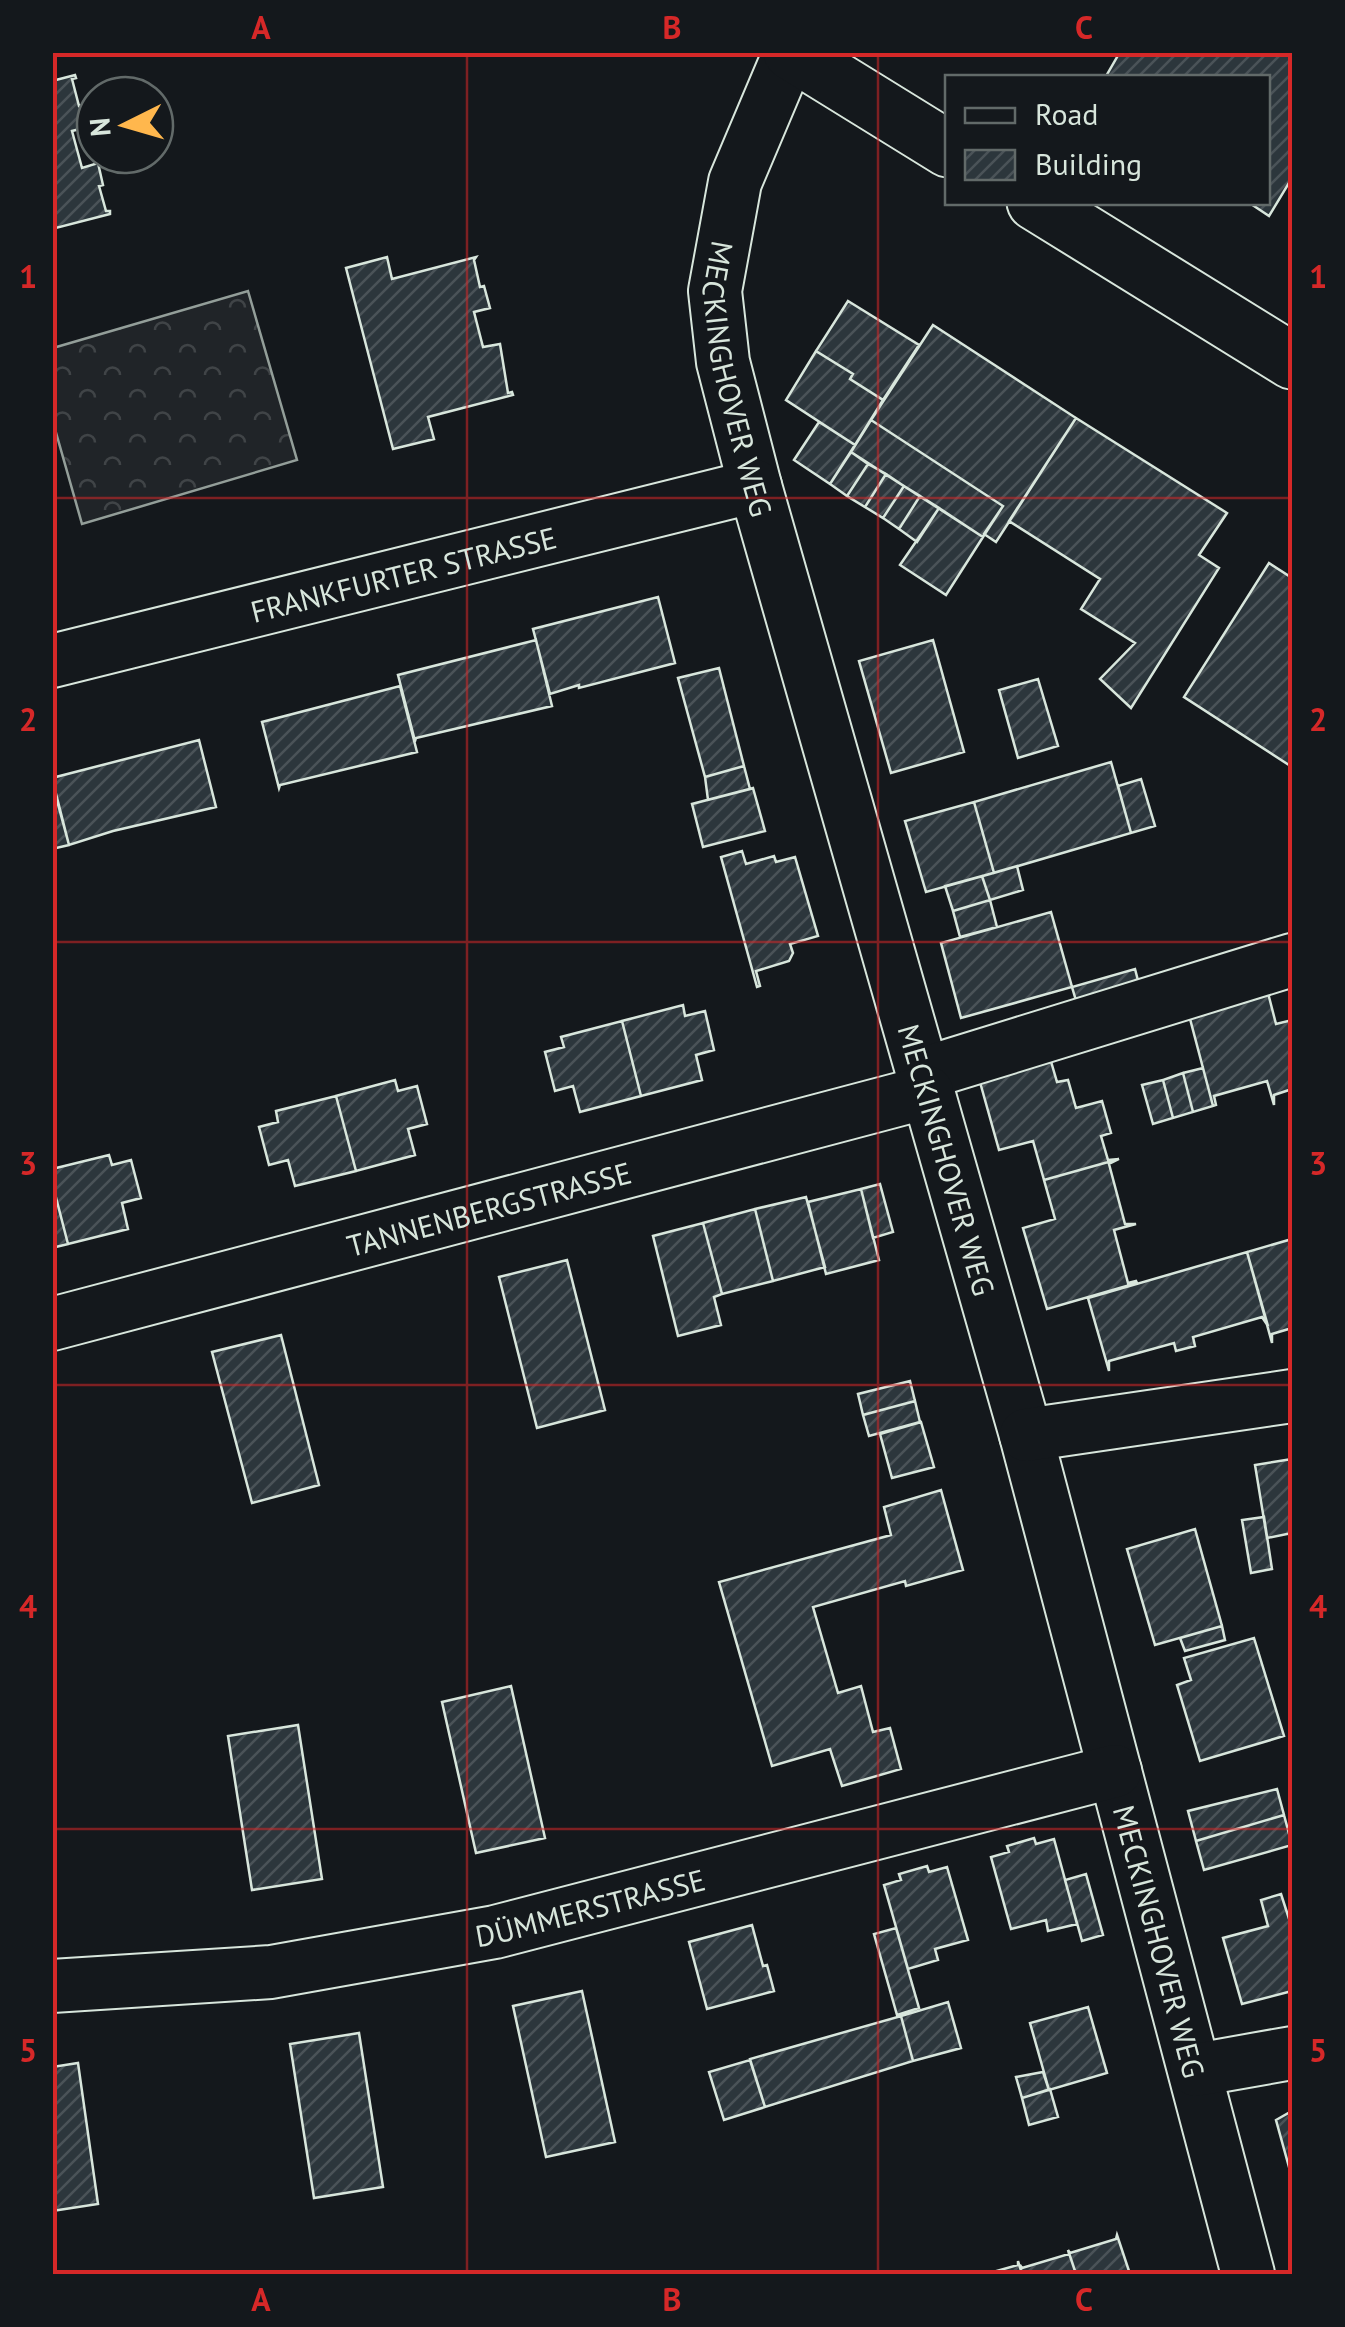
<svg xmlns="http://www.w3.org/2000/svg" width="1345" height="2327" font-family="'PT Sans',sans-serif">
	<defs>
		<pattern id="forest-crowns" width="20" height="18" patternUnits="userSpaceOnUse" patternTransform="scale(2.5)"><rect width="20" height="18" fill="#202428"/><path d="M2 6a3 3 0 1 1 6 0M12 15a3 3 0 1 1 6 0" fill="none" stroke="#404447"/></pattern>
		<pattern id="building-hatch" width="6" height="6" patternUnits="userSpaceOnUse" patternTransform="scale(2.5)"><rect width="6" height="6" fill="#2c363c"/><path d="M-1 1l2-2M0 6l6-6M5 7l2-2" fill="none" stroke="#4a5358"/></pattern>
	</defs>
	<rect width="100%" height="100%" fill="#14181c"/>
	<path fill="url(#forest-crowns)" stroke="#939e99" stroke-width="2.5" d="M248,291L297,460L82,524L53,422V348Z"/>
	<path fill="url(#building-hatch)" stroke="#d8e6dc" stroke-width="2.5" d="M1120,52H1292V178L1269,216L1248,202H1268V78H1105Z
		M75,75L76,78L72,79L79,106L83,105L88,127L72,131L82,168L98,163L103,185L99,186L106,211H110V214L52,229V81Z
		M387,257L392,279L476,257L474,260L480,287L484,286L490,308L474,312L483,347L500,344L508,393L512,392L513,395L428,417L434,439L393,449L346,268Z
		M848,301L919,345L883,400L850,379L853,374L816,351Z
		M933,325L1076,418L996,542L984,534L1003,506L871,420Z
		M816,351L853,374L850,379L883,400L855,445L786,400Z
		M1076,418L1227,513L1199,555L1219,568L1131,708L1100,679L1135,643L1081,609L1100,579L1009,521Z
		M871,420L1003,506L983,537L851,452Z
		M819,422L855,445L830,484L794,460Z
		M851,452L868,464L847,496L830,484Z
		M868,464L886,474L865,507L847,496Z
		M886,474L904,486L883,518L865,507Z
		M904,486L920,496L899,529L883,518Z
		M920,496L939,508L917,542L899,529Z
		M939,508L983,537L946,595L900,565Z
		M1269,563L1292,578V767L1184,697Z
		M658,597L675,663L579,688V685L550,694L533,629Z
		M536,640L552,706L416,738L415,741L398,675Z
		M933,640L964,752L891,773L859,661Z
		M719,668L744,766L705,777L678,678Z
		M1038,679L1058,746L1018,758L999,690Z
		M400,686L417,752L280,785L279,788L262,722Z
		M199,740L216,807L113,831L69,845L52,778Z
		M1111,762L1131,833L994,873L974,802Z
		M744,766L750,789L708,800L705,777Z
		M1141,779L1155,826L1131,833L1118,786Z
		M52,782L69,845L52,849Z
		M753,788L765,831L703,847L692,804Z
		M974,802L994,873L926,892L905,821Z
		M742,851L746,864L774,856L776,862L795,857L818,936L790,944L793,953L789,961L756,971L760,986L757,987L721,857Z
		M1017,866L1023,890L990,900L982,876Z
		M982,876L990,900L953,911L945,886Z
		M990,900L997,927L960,937L953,911Z
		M1051,912L1072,987L961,1018L941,943Z
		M1135,969L1142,996L1080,1014L1072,987Z
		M1268,993L1276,1024L1292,1020V1089L1274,1095V1105L1267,1081L1214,1096L1216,1105L1213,1106L1189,1015Z
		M683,1005L685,1016L705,1011L714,1050L696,1055L702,1080L641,1096L622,1021Z
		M622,1021L641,1096L580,1112L573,1086L555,1091L545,1052L564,1047L561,1037Z
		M1050,1058L1057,1082L1068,1080L1076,1108L1102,1101L1111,1133L1101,1136L1108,1160L1119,1159L1044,1180L1033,1141L999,1150L978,1075Z
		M1203,1068L1213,1106L1193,1112L1183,1073Z
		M1183,1073L1193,1112L1173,1118L1163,1080Z
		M395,1080L398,1091L417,1086L427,1124L408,1129L415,1155L356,1171L336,1096Z
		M1163,1080L1173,1118L1153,1124L1142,1085Z
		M336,1096L356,1171L295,1186L288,1160L269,1165L259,1127L278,1122L276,1111Z
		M109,1155L112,1165L131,1160L141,1198L122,1203L128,1229L68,1244L52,1182V1169Z
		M1119,1159L1109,1164L1125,1224H1136L1114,1230L1128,1283L1136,1281L1137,1283L1047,1309L1023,1228L1055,1219L1044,1180Z
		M52,1182L68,1244L52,1248Z
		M880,1184L893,1232L873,1238L861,1189Z
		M861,1189L879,1260L826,1274L808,1202Z
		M806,1197L825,1267L773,1281L755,1209Z
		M755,1209L773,1281L722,1294L703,1223Z
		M703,1223L722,1294L714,1297L721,1325L678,1336L653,1236Z
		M1292,1239V1328L1272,1334V1343L1247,1252Z
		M1247,1252L1268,1326L1262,1317L1193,1337L1195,1346L1176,1351L1174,1343L1109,1361V1371L1088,1298Z
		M567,1260L605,1410L537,1428L499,1277Z
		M281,1335L319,1485L252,1503L212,1352Z
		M910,1381L915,1401L863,1415L858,1394Z
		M915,1401L920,1422L869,1436L863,1415Z
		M921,1422L934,1467L892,1478L880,1434Z
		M1292,1459V1533L1267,1538L1255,1465Z
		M941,1490L963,1570L906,1586L905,1581L813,1607L838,1693L861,1686L873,1732L890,1728L901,1769L842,1786L830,1749L772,1766L719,1582L891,1535L884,1507Z
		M1264,1517L1272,1569L1251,1573L1242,1520Z
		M1195,1529L1222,1626L1155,1645L1127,1549Z
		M1222,1626L1225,1640L1185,1651L1180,1638Z
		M1254,1638L1284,1736L1200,1761L1177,1685L1191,1680L1184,1658Z
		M511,1686L545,1838L476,1853L442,1702Z
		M298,1725L322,1879L252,1890L228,1736Z
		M1277,1789L1284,1815L1196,1841L1188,1811Z
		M1284,1815L1292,1845L1204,1870L1196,1841Z
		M1034,1838L1036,1844L1054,1839L1077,1924L1048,1931L1046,1920L1011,1929L991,1857L1009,1852L1007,1846Z
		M927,1866L929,1872L947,1867L968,1940L935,1949L938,1960L908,1969L884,1885L901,1880L899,1874Z
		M1086,1874L1103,1935L1082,1941L1065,1880Z
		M1281,1894L1292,1928V1991L1242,2004L1223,1938L1268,1926L1261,1900Z
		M752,1925L763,1966L767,1965L774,1991L707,2009L689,1942Z
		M896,1928L919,2008L897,2015L874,1934Z
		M582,1991L615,2142L546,2157L513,2006Z
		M948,2002L961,2048L913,2061L901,2016Z
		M1088,2007L1107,2073L1049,2090L1030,2023Z
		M901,2016L913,2061L765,2107L750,2059Z
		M359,2033L383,2187L314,2198L290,2044Z
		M750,2060L765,2107L724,2120L709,2072Z
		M78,2063L98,2204L52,2211V2067Z
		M1043,2072L1049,2090L1022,2098L1016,2077Z
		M1050,2089L1058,2117L1029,2125L1022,2098Z
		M1292,2111V2178L1276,2120Z
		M1117,2235L1130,2274H1076L1068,2250L1070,2253L1116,2239Z
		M1068,2250L1076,2274H1022L1020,2265L1022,2268L1069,2254Z
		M1018,2261L1022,2274H986L1018,2265Z"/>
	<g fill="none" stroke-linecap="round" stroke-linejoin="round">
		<defs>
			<g id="minor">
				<path id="s1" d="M790,52L735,182L715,291L723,362L755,486L1026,1435L1248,2274"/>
				<path id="s2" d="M52,661L755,486"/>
				<path d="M922,1074L1292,960"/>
				<path id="s3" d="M52,1324L927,1092"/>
				<path d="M1026,1435L1292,1396"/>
				<path id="s4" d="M52,1986L271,1972L495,1932L1115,1771"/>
				<path d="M1196,2070L1292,2053"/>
			</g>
			<path id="major" d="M791,52L948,149
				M1035,202L1292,361"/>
		</defs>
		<use href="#minor" stroke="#d8e6dc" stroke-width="56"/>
		<use href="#major" stroke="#d8e6dc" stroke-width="59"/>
		<use href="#minor" stroke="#14181c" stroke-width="52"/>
		<use href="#major" stroke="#14181c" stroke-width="55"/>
	</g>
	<path fill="none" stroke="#d62828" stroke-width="2.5" stroke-opacity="0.55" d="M467,52V2274M878,52V2274M52,498H1292M52,942H1292M52,1385H1292M52,1829H1292"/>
	<g text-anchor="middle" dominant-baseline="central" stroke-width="8" stroke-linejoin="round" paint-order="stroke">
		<g font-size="30" fill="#d8e6dc" stroke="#14181c">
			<text stroke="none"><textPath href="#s1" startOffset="342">MECKINGHOVER WEG</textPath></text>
			<text stroke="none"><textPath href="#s2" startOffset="362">FRANKFURTER STRASSE</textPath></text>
			<text stroke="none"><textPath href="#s1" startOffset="1152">MECKINGHOVER WEG</textPath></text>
			<text stroke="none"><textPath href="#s3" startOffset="452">TANNENBERGSTRASSE</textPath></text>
			<text stroke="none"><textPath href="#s4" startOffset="545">DÜMMERSTRASSE</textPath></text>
			<text stroke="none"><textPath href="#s1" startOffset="1962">MECKINGHOVER WEG</textPath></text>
		</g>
	</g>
	<rect width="1345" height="2327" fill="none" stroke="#14181c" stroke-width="110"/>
	<rect x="945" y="75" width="325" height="130" fill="#14181c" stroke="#626a69" stroke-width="2.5"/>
	<rect x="965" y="108" width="50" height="15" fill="#14181c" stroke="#626a69" stroke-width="2.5"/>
	<text x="1035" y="125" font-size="30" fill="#d8e6dc">Road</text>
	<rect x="965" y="150" width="50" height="30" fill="url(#building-hatch)" stroke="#626a69" stroke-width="2.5"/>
	<text x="1035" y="175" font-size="30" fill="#d8e6dc">Building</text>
	<g transform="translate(125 125) rotate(265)"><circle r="48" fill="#14181c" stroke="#626a69" stroke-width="2.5"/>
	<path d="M0-8L18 38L0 25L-18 38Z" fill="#ffb74d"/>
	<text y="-15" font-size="28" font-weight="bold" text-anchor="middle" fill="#d8e6dc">N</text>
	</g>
	<rect x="55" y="55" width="1235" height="2217" fill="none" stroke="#d62828" stroke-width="4"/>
	<g font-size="32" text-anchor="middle" font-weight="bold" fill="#d62828">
		<text x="261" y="39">A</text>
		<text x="672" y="39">B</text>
		<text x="1084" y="39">C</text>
		<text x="28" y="288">1</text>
		<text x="1318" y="288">1</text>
		<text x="28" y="731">2</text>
		<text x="1318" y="731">2</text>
		<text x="28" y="1175">3</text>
		<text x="1318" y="1175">3</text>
		<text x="28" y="1618">4</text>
		<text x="1318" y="1618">4</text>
		<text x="28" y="2062">5</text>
		<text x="1318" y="2062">5</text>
		<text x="261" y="2311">A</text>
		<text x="672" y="2311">B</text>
		<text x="1084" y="2311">C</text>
	</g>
</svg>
